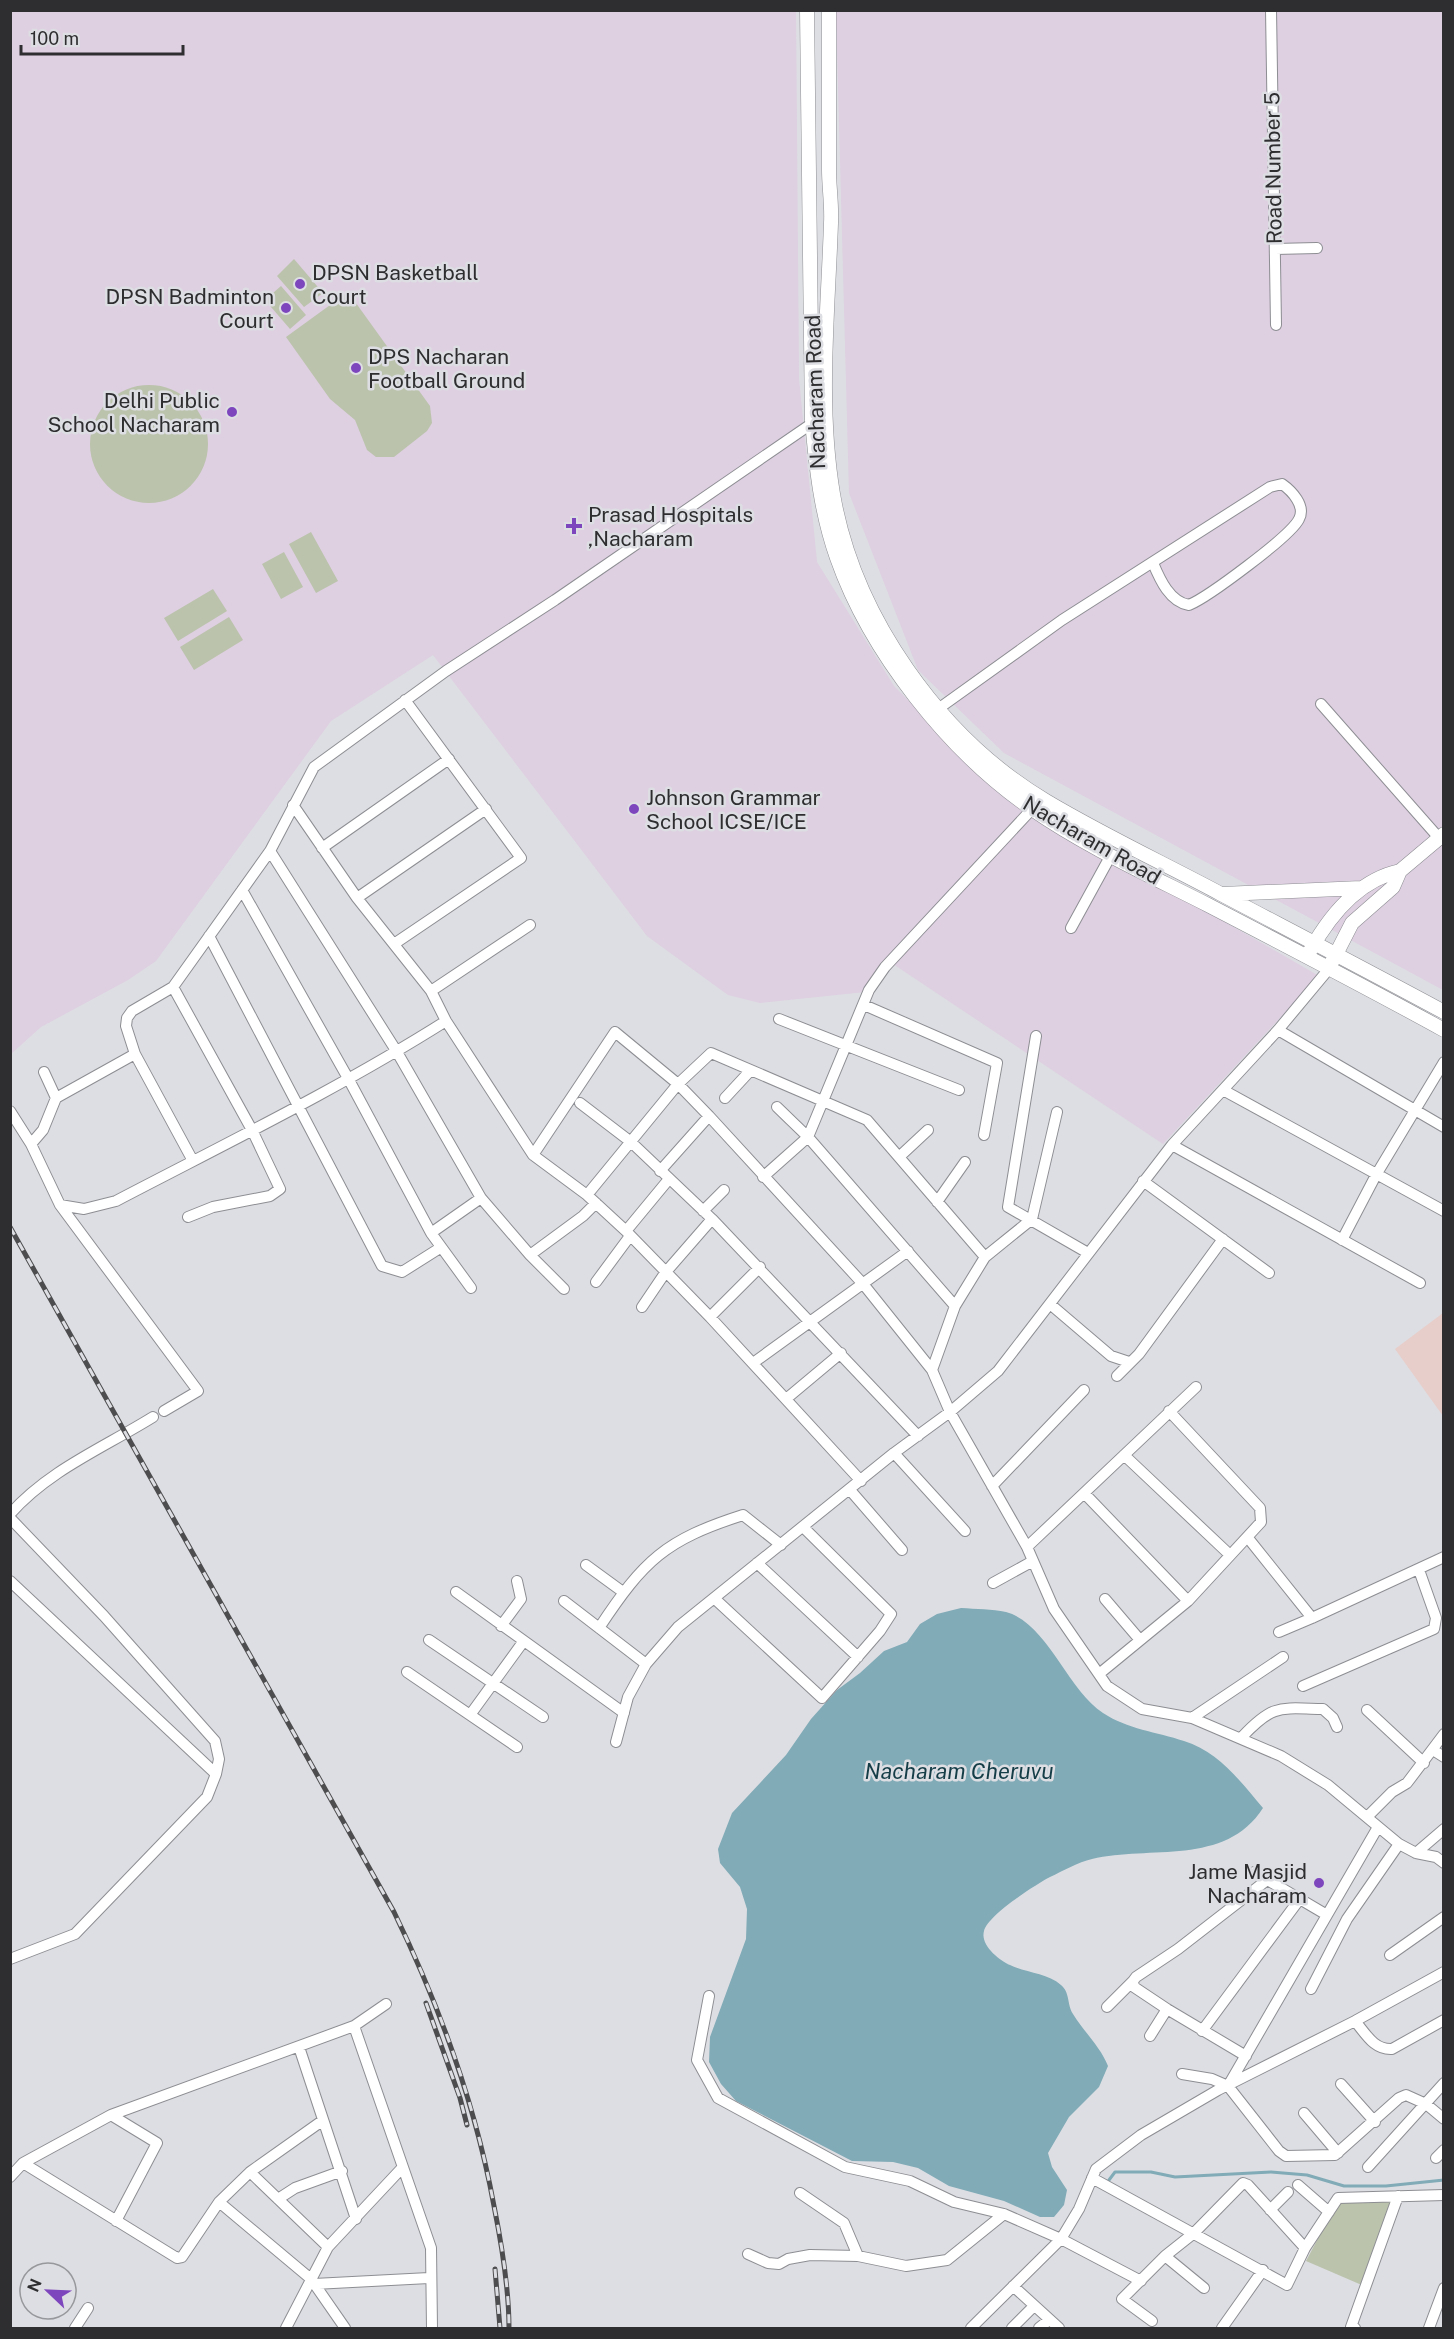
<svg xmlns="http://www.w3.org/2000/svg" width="1454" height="2339" font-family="'Public Sans',sans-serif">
	<rect width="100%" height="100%" fill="#dddee3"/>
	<path fill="#decfe1" d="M11,11H796L799,379L817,562L894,686L1002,794L1319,976L1163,1144L893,964L865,992L760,1003L728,995L647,936L433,655L331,721L156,961L128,980L41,1027L11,1054Z
		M836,11H1443V990L1004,753L918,670L849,493Z"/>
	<path fill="#e8ceca" d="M1443,1313V1416L1395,1349Z"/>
	<path fill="#bbc3ac" d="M294,259L323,293L304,307L277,276Z
		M281,286L306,315L290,329L265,300Z
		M348,292L430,406L432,423L427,431L394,457H376L367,450L355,420L330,399L286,337Z
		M90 444a59 59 0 1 1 118 0a59 59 0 1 1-118 0Z
		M311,532L338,581L316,593L289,544Z
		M284,552L303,587L281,599L262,564Z
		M213,589L227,611L178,641L164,618Z
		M229,617L243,640L194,670L180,647Z
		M1338,2201H1394L1364,2286L1306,2261Z"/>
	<path fill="#80abb7" d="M961,1608C976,1609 992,1609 1006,1612C1047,1623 1067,1689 1103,1713C1127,1729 1157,1732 1184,1741C1219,1752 1240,1781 1263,1808C1225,1867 1150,1845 1092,1859C1078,1862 1063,1871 1050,1877C1035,1885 988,1915 984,1931C980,1945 999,1960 1010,1965C1026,1973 1047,1973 1061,1985C1070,1992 1067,2005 1073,2014C1084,2032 1100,2046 1108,2066L1099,2087L1069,2117L1048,2153L1052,2167L1067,2190L1064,2205L1054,2217H1040L1004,2201L949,2186L918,2168L893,2162L852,2161L736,2101L721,2084L709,2062L710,2037L746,1939L747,1909L740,1887L720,1863L718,1849L732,1813L786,1755L811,1719L837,1690L860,1673L884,1651L907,1642L920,1624L937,1614Z"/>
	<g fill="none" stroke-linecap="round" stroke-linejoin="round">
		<path stroke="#80abb7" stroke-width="3" d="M1109,2180L1115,2172H1151L1175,2177L1271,2172L1307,2175L1344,2186H1386L1444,2180"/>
		<defs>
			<path id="minor" d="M1271,10L1276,325
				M1275,249L1317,248
				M1321,704L1439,838
				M938,709L1062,620L1270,487L1282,484C1292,491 1306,506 1299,519C1291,536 1208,597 1189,605C1170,602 1160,580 1153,563
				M293,805L357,898L431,991L446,1021L533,1155L587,1195L626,1231L710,1317L861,1481
				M322,848L449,759
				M270,851L397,1052L481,1198L530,1255L564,1289
				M242,890L349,1080L431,1233L471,1288
				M357,898L486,809
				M1071,928L1111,855
				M209,936L382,1266L402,1272L440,1248
				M394,944L521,858L405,700
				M173,987L252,1130L280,1189L270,1196L213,1207L188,1217
				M431,991L530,925
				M864,1005L997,1063L984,1135
				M779,1019L959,1090
				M1278,1030L1444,1127
				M1036,1036L1008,1207L1088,1253
				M44,1072L56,1098
				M1223,1090L1444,1211
				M725,1098L750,1071
				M580,1103L631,1142L712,1219L918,1436
				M777,1107L808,1137L955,1306
				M10,1111L31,1144L60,1205L198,1391L164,1411
				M31,1144L43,1130L56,1098L135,1054
				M1172,1145L1420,1283
				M533,1155L615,1032L678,1084L709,1116L864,1285L932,1370L950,1412L1027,1547L1054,1609L1107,1686L1142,1709L1192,1718L1281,1756L1328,1785L1399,1844L1416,1853L1436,1857L1444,1863
				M899,1157L928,1130
				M193,1161L135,1054L126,1026L127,1018L132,1011L173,987L270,851L314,767L446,671L555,600L817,420
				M660,1171L709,1116
				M763,1177L808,1137L869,990L885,967L1032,809
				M1143,1181L1269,1273
				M587,1195L678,1084L711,1053L867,1120L985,1257
				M937,1202L965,1162
				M60,1205L84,1209L116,1201C227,1143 340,1088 446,1021
				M703,1211L724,1190
				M626,1231L669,1179
				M431,1233L481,1198
				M1342,1240L1376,1175L1444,1062
				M530,1255L583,1216L596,1203
				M596,1282L630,1236
				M1050,1304L1111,1356L1129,1362
				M642,1307L665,1273L712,1219
				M710,1317L760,1267
				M753,1363L908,1251
				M932,1370L955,1306L985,1257L1032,1219L1057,1112
				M1117,1376L1139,1354L1223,1239
				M786,1399L841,1353
				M894,1453L965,1531
				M1124,1455L1230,1555
				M992,1486L1084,1390
				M850,1490L902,1550
				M1085,1494L1188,1601
				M10,1514C49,1470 103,1448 153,1417
				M10,1518L104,1616L215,1741L219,1759L216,1774
				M1248,1538L1312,1618L1279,1632
				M1027,1547L1196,1387
				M757,1563L858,1657
				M586,1565L623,1592
				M10,1581L216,1774L207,1797L75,1934L10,1959
				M993,1583L1033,1561
				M456,1592L624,1713
				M715,1599L822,1698L880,1631L891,1614L803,1527
				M1105,1599L1140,1640
				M564,1601L646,1664
				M1312,1618L1444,1557
				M501,1626L521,1599L517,1581
				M599,1628C644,1560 665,1540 743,1515L781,1545
				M429,1640L543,1717
				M407,1672L517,1747
				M1099,1674L1188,1601L1261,1522L1260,1508L1169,1411
				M1303,1686L1434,1629L1436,1618L1419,1570
				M1367,1710L1424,1763
				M470,1715L523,1642
				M1192,1718L1283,1657
				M1242,1737C1273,1704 1279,1708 1323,1709L1333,1718L1337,1727
				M616,1742L628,1697L646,1664L678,1627L894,1453L950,1412L998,1371L1172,1145L1278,1030L1328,970
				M1433,1750L1444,1757
				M1367,1817L1392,1792L1407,1783L1444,1734
				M1378,1827L1228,2086L1279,2151L1286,2156L1335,2155L1399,2098L1406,2095L1426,2104L1444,2119
				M1416,1853L1444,1829
				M1254,1872L1327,1915
				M1390,1955L1444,1917
				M1311,1989L1347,1919L1399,1844
				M709,1996L697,2060L718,2098L845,2167L910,2181L954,2202L1004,2214L1061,2239L1141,2281
				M1107,2007L1133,1981
				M1167,2009L1134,1987L1133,1981L1136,1977L1178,1949L1267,1880
				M1355,2021C1366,2034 1374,2050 1392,2049L1444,2020
				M354,2026L431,2248L432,2328
				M1202,2031L1299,1900
				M1150,2036L1167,2009L1246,2056
				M299,2047L356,2219
				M1182,2074L1212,2079L1228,2086
				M1341,2084L1375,2122
				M1304,2113L1338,2153
				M111,2115L157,2143L116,2221
				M1436,2158L1444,2150
				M23,2163L177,2258L182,2257L219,2202L250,2172L322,2121
				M1368,2167L1444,2083
				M250,2172L328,2247
				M10,2177L23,2163L111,2115L354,2026L386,2004
				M1092,2178L1287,2285L1305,2248L1338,2198L1444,2195
				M1298,2185L1329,2212
				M800,2193L844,2223L858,2256
				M278,2199L295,2188L342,2171
				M219,2202L311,2279L345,2328
				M1270,2210L1288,2192
				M748,2254L768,2263L779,2264L788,2259L810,2255L858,2256L906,2266L947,2260L1004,2214
				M1165,2256L1204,2288
				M314,2284L429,2278
				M1013,2286L1059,2328
				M1152,2321L1122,2299L1165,2256L1194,2233L1243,2183L1248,2185L1305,2248
				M75,2328L88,2308
				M286,2328L328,2247L402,2168
				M971,2328L1061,2239L1079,2209L1096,2169L1141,2135L1218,2090L1355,2021L1444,1972
				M1012,2328L1034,2306
				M1039,2328L1049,2320
				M1222,2328L1263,2270
				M1355,2328L1351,2327L1398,2196
				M1429,2328L1444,2288"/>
			<path id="major" d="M807,10L812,420C816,467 821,513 837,558C870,652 949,752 1032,809C1087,847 1149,875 1208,905C1287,946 1366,987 1444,1030
				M829,10C829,64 829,117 829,170C829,187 832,205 831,223C828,313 818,404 833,494C854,616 939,737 1046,801C1103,835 1163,863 1221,894C1295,933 1370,972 1444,1012
				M1223,894L1361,888
				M1310,951C1330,915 1358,880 1400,871
				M1332,962L1352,923L1393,887L1400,871L1444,834"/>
		</defs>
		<use href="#minor" stroke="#8d8e93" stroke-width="12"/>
		<use href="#major" stroke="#8d8e93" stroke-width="15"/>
		<use href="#minor" stroke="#fff" stroke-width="10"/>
		<use href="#major" stroke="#fff" stroke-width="14"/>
		<defs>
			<path id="rail" d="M10,1227L394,1912C440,2007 475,2102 494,2206C502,2246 509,2288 509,2328
				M426,2003L460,2098L467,2125
				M495,2269L500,2328"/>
		</defs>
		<use href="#rail" stroke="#4d4d4f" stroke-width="5"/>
		<use href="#rail" stroke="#dddee3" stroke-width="3" stroke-dasharray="9" stroke-linecap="butt"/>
	</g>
	<g fill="#7e46bd" stroke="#dddee3" stroke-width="2">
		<circle cx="300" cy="284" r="6"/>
		<circle cx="286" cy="308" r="6"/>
		<circle cx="356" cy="368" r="6"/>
		<circle cx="232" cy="412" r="6"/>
		<path d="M571 517h6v6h6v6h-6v6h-6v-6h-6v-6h6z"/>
		<circle cx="634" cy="809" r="6"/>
		<circle cx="1319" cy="1883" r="6"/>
	</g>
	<g text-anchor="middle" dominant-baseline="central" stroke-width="5" stroke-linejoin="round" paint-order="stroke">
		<g font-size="21" fill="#2e2e30" stroke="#dddee3">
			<text transform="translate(1273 168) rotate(-91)">Road Number 5</text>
			<text transform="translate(815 392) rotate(-92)">Nacharam Road</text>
			<text transform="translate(1092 840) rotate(30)">Nacharam Road</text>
		</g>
		<g font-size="21" fill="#2e2e30" stroke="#dddee3" text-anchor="start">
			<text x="312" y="272">DPSN Basketball<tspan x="312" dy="24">Court</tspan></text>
			<text x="274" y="296" text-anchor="end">DPSN Badminton<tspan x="274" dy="24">Court</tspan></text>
			<text x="368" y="356">DPS Nacharan<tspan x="368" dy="24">Football Ground</tspan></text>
			<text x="220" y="400" text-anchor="end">Delhi Public<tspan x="220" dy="24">School Nacharam</tspan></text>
			<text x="588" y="514">Prasad Hospitals<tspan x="588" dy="24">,Nacharam</tspan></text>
			<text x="646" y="797">Johnson Grammar<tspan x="646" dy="24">School ICSE/ICE</tspan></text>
			<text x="1307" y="1871" text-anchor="end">Jame Masjid<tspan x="1307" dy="24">Nacharam</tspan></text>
		</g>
		<g font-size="22" font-style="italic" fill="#143d47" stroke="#dddee3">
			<text x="959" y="1771">Nacharam Cheruvu</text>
		</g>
	</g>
	<rect width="1454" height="2339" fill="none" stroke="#2e2e30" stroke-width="24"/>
	<g transform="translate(48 2291) rotate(293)"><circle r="28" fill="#dddee3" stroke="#97989b" stroke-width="1.5"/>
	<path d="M0-4.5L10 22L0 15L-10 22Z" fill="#7e46bd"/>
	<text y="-9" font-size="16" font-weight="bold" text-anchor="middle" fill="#2e2e30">N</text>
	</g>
	<path d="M21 45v9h162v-9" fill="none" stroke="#2e2e30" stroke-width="3"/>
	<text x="30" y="45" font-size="18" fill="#2e2e30" stroke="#dddee3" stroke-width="4.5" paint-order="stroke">100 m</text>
</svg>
